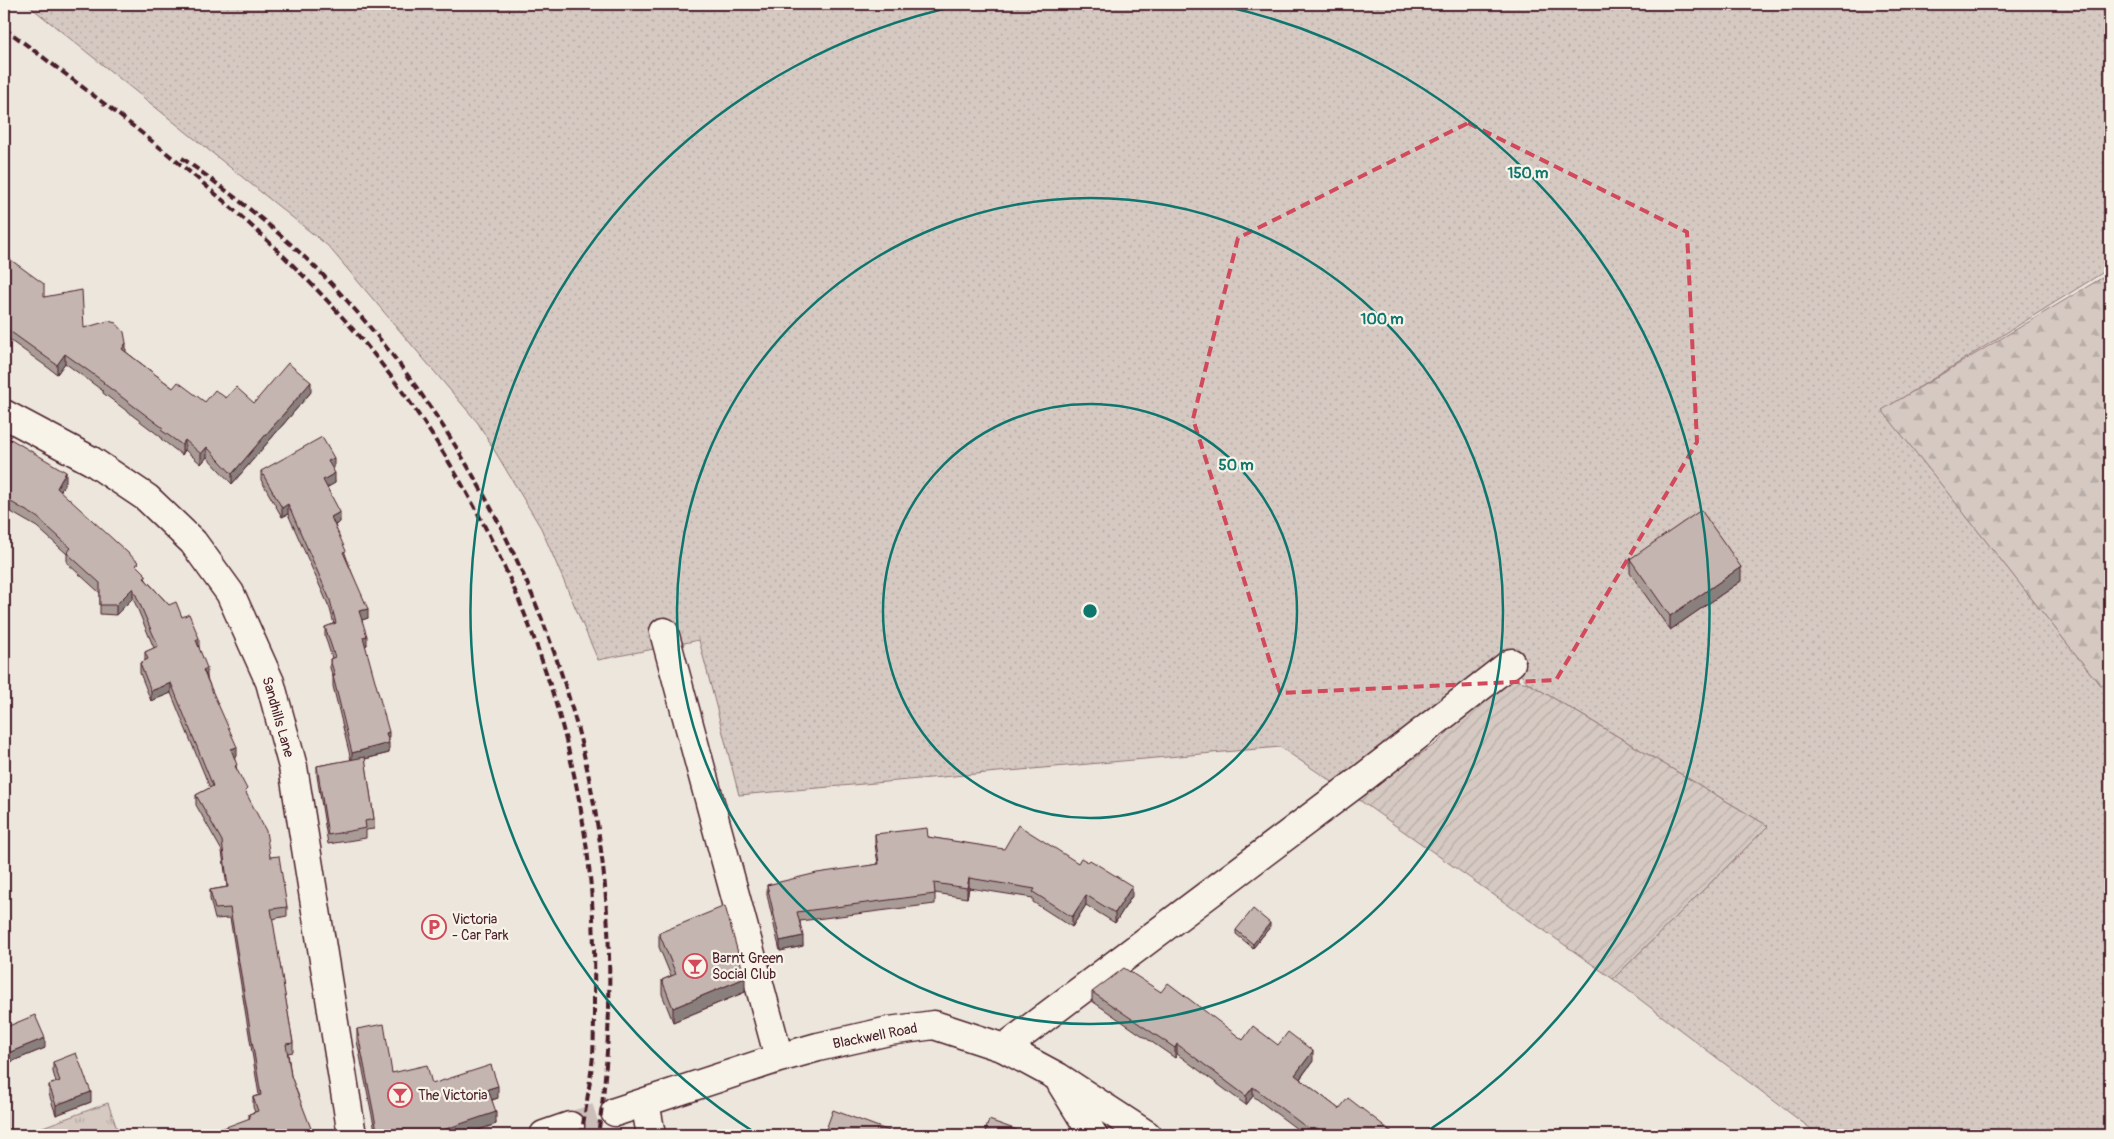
<svg xmlns="http://www.w3.org/2000/svg" width="2114" height="1139" font-family="Pangolin,sans-serif">
	<defs>
		<pattern id="grass-dots" width="8" height="8" patternUnits="userSpaceOnUse" patternTransform="scale(1.25)"><rect width="8" height="8" fill="#d5c9c2"/><path d="M2 2h.1M6 6h.1" fill="none" stroke="#b8aca7" stroke-width="1.8" stroke-linecap="round"/></pattern>
		<pattern id="forest-firs" width="22" height="20" patternUnits="userSpaceOnUse" patternTransform="scale(1.25)"><rect width="22" height="20" fill="#d5c9c2"/><path d="M5 1l3.5 6h-7zM16 11l3.5 6h-7z" fill="#b8aca7"/></pattern>
		<pattern id="park-tufts" width="24" height="20" patternUnits="userSpaceOnUse" patternTransform="scale(1.25)"><rect width="24" height="20" fill="#d5c9c2"/><path d="M3 7l-1-3M5 7V3M7 7l1-3M15 17l-1-3M17 17v-4M19 17l1-3" fill="none" stroke="#b8aca7"/></pattern>
		<pattern id="garden-furrows" width="10" height="10" patternUnits="userSpaceOnUse" patternTransform="scale(1.25)"><rect width="10" height="10" fill="#d5c9c2"/><path d="M-1 1l2-2M0 10L10 0M9 11l2-2" fill="none" stroke="#b8aca7"/></pattern>
	</defs>
	<rect width="100%" height="100%" fill="#ece6dd"/>
	<filter id="ink" filterUnits="userSpaceOnUse"><feTurbulence type="fractalNoise" baseFrequency=".02" numOctaves="2"/><feDisplacementMap in="SourceGraphic" scale="10" xChannelSelector="R" yChannelSelector="G"/><feConvolveMatrix kernelMatrix="1 2 1 2 8 2 1 2 1" color-interpolation-filters="sRGB"/></filter>
	<g filter="url(#ink)">
		<path fill="url(#grass-dots)" stroke="#907476" d="M27,4H2110V268L1883,410L2100,685H2110V1135H1819L1613,979L1768,826L1528,683L1511,663L1334,783L1280,747L739,795L699,640L598,660L541,528L478,423L328,246Z"/>
		<path fill="url(#forest-firs)" stroke="#907476" d="M2110,273V685H2100L1882,410Z"/>
		<path fill="url(#park-tufts)" stroke="#907476" d="M108,1103L119,1135H21Z"/>
		<path fill="url(#garden-furrows)" stroke="#907476" d="M1502,677L1528,683L1768,826L1613,979L1355,797L1437,743Z"/>
		<g fill="none" stroke-linecap="round" stroke-linejoin="round">
			<path stroke="#ccbeb9" stroke-width="28" stroke-dasharray="28 14" stroke-linecap="butt" d="M570,1126L615,1112"/>
			<defs>
				<path id="minor" d="M4,414L92,461L147,498L193,542L230,593L270,682L293,767L352,1135
					M664,632L779,1058
					M1004,1048L1359,781L1511,663
					M1061,1083L1093,1135
					M645,1102L651,1135
					M615,1112L779,1058L818,1047L889,1031L934,1025L1004,1048L1058,1077L1147,1135
					M544,1135L570,1126"/>
			</defs>
			<use href="#minor" stroke="#4a1f2b" stroke-width="31"/>
			<use href="#minor" stroke="#f7f3e8" stroke-width="28"/>
			<path stroke="#4a1f2b" stroke-width="4" stroke-dasharray="8 4" stroke-linecap="butt" d="M4,28C119,114 236,201 334,308C464,449 558,646 585,836C593,889 595,943 594,996C594,1016 594,1036 593,1056C590,1083 586,1109 581,1135
				M182,158C231,193 278,230 321,273C455,410 555,600 591,788C613,902 615,1021 598,1135"/>
		</g>
		<path fill="#a99c97" stroke="#4a1f2b" d="M4,255L44,297L84,328L126,352L173,388L205,402L226,398L254,403L311,392L232,484L207,457L201,464L185,450L182,455L161,439V437L103,393V391L65,363L57,374L4,336Z
			M4,435L66,481L60,492L139,568L147,581L169,605L182,617L199,647V648L207,678L237,756L234,757L237,770L270,857L287,907V916L272,919L293,1043V1052L288,1053L291,1076L312,1135L249,1118V1114L255,1112L253,1107V1097L259,1095L230,918L215,919L210,899V890L227,887L222,851L196,805V795L210,788L171,693L151,701L140,673V663L145,661V652L154,648L133,598L116,615L100,614V593L67,563V554L37,527L4,508Z
			M333,468L335,483L327,487L340,522L335,525L368,618L362,620L367,645L365,646L389,741L388,742L389,753L365,759L374,819V829L366,830V838L328,844L317,776V766L351,760L333,686V677L330,668V659L332,658L325,636V627L334,624L330,609L288,514L282,517L261,480V471L334,468Z
			M1630,559L1741,581L1670,630L1630,573Z
			M875,834L928,837L1078,863L1132,896L1115,923L1086,905L1072,927L1033,902V898L969,888L967,898L935,893V904L800,921L803,946L780,951L767,895V885L878,864L875,844Z
			M1270,927L1253,948L1236,934V930Z
			M659,933L745,992L673,1022L662,994V980L671,976L659,947Z
			M1092,992H1161L1243,1040L1278,1045L1313,1061L1300,1079L1339,1109L1396,1135H1305L1253,1096L1246,1105L1177,1054L1175,1058L1092,1001Z
			M4,1028L45,1048L8,1063L4,1052Z
			M357,1029L392,1073L432,1084L498,1098L492,1100L496,1124L464,1135H376L357,1041Z
			M53,1062L91,1102L56,1115L49,1094V1085L56,1082L53,1072Z"/>
		<path fill="#897f7b" stroke="#4a1f2b" d="M126,343V353L122,349Z
			M65,354V363L57,374V365Z
			M311,382V392L232,484V474Z
			M185,440V450L182,455V445Z
			M207,447V457L201,464V454Z
			M334,458V468L328,471V461Z
			M66,472V481L57,498V488Z
			M335,473V483L323,490V480Z
			M288,504V514L282,517V508Z
			M340,512V522L331,527V517Z
			M1741,567V581L1670,630V616Z
			M133,588V598L116,615V605Z
			M368,609V618L359,621V611Z
			M367,636V645L363,646V637Z
			M199,638V647L196,649V640Z
			M207,668V678L203,670Z
			M171,683V693L151,701V691Z
			M389,732V741L386,742V733Z
			M389,743V753L352,762V753Z
			M237,747V756L231,759V749Z
			M969,878V888L967,898V888Z
			M1132,886V896L1115,923V913Z
			M1086,895V905L1072,927V917Z
			M1270,923V927L1253,948V944Z
			M803,936V946L780,951V941Z
			M745,978V992L673,1022V1008Z
			M45,1038V1048L8,1063V1053Z
			M1177,1044V1054L1175,1058V1048Z
			M1313,1051V1061L1295,1085V1075Z
			M498,1086V1098L488,1101V1089Z
			M1253,1087V1096L1246,1105V1096Z
			M91,1092V1102L56,1115V1105Z
			M6,1110V1128L4,1129V1111Z
			M496,1112V1124L464,1135H422Z
			M1317,1128V1135H1314V1133Z
			M312,1131V1135H300Z"/>
		<path fill="#c4b5b0" stroke="#4a1f2b" d="M4,255L44,284V297L82,290L84,328L108,321L116,323L124,332L126,343L122,349L173,388L178,382L205,402L215,390L226,398L236,387L254,403L288,363L311,382L232,474L207,447L201,454L185,440L182,445L161,430L163,428L103,383L104,382L65,354L57,365L4,327Z
			M4,435L66,472L57,488L139,563L136,565L147,576L144,578L169,605L176,602L182,617L189,614L199,638L196,640L207,668L203,670L237,747L231,749L237,765L235,766L247,789L245,791L266,831L270,857L279,856L287,907L271,909L293,1043L286,1044L291,1076L312,1131L300,1135H205L250,1118L249,1114L258,1111L253,1097L261,1095L230,908L215,909L210,890L228,887L222,841L196,795L213,786L171,683L151,691L140,663L148,659L145,652L158,646L133,588L116,605H100V583L67,553L71,548L37,517L4,498Z
			M322,437L334,458L328,461L335,473L323,480L340,512L331,517L346,551L343,552L368,609L359,611L367,636L363,637L389,732L386,733L389,743L352,753L333,676H335L330,659L335,657L325,627L336,623L330,600L288,504L282,508L261,471Z
			M1701,510L1741,567L1670,616L1630,559Z
			M365,757L374,819L365,821L366,828L328,835L317,766Z
			M1018,825L1078,863L1081,858L1088,862L1090,860L1132,886L1115,913L1086,895L1072,917L1033,892L1035,889L969,878L967,888L934,883L935,894L797,912L803,936L780,941L767,885L817,873L879,864L875,834L927,828L928,837L1004,849Z
			M725,906L745,978L673,1008L662,980L676,974L659,933Z
			M1253,909L1270,923L1253,944L1236,930Z
			M1124,968L1161,992L1168,983L1243,1040L1253,1026L1278,1045L1288,1032L1313,1051L1295,1075L1339,1109L1348,1098L1396,1135H1327L1317,1128L1314,1133L1253,1087L1246,1096L1177,1044L1175,1048L1092,992Z
			M35,1015L45,1038L8,1053L4,1042V1028Z
			M384,1024L392,1073L427,1065L432,1084L491,1065L498,1086L488,1089L496,1112L440,1131L422,1135H378L357,1029Z
			M76,1053L91,1092L56,1105L49,1085L60,1081L53,1062Z
			M4,1103L6,1110L4,1111Z
			M833,1110L892,1132L891,1135H824Z
			M989,1120L1017,1130L1015,1135H984Z"/>
	</g>
	<path fill="none" stroke="#d1495b" stroke-width="4" stroke-dasharray="10 6" stroke-linejoin="round" d="M1468,123L1687,232L1697,442L1556,680L1280,693L1193,419L1238,238Z"/>
	<g fill="none" stroke="#0f766e" stroke-width="2.5">
		<circle cx="1090" cy="611" r="207"/>
		<circle cx="1090" cy="611" r="413"/>
		<path d="M757 1134A620 620 0 0 1 961 5M1219 5A620 620 0 0 1 1423 1134"/>
	</g>
	<defs>
		<symbol id="parking-ring" viewBox="-11 -11 22 22"><circle r="9.5" fill="#f7f3e8" stroke="#d1495b" stroke-width="1.5"/><path d="M-3.5-5.5H1a3.5 3.5 0 0 1 0 7H-1V5.5H-3.5ZM-1-3.4V-.6H.8a1.4 1.4 0 0 0 0-2.8Z" fill="#d1495b"/></symbol>
		<symbol id="bar-ring" viewBox="-11 -11 22 22"><circle r="9.5" fill="#f7f3e8" stroke="#d1495b" stroke-width="1.5"/><path d="M-6-5H6L.8 .8V4.5H3.5V6h-7V4.5H-.8V.8Z" fill="#d1495b"/></symbol>
	</defs>
	<g fill-rule="evenodd">
		<use href="#parking-ring" x="420" y="913" width="28" height="28"/>
		<use href="#bar-ring" x="681" y="952" width="28" height="28"/>
		<use href="#bar-ring" x="386" y="1081" width="28" height="28"/>
	</g>
	<g text-anchor="middle" dominant-baseline="central" stroke-width="4.5" stroke-linejoin="round" paint-order="stroke">
		<g font-size="14" fill="#4a1f2b" stroke="#f7f3e8">
			<text transform="translate(278 717) rotate(74)">Sandhills Lane</text>
			<text transform="translate(875 1036) rotate(-11)">Blackwell Road</text>
		</g>
		<g font-size="14" fill="#4a1f2b" stroke="#f7f3e8" text-anchor="start">
			<text x="452" y="919">Victoria<tspan x="452" dy="16">- Car Park</tspan></text>
			<text x="712" y="958">Barnt Green<tspan x="712" dy="16">Social Club</tspan></text>
			<text x="418" y="1095">The Victoria</text>
		</g>
	</g>
	<circle cx="1090" cy="611" r="8" fill="#0f766e" stroke="#f7f3e8" stroke-width="2.5"/>
	<g font-size="15" text-anchor="middle" font-weight="bold" fill="#0f766e" stroke="#f7f3e8" stroke-width="4.5" stroke-linejoin="round" paint-order="stroke">
		<text x="1528" y="178">150 m</text>
		<text x="1382" y="324">100 m</text>
		<text x="1236" y="470">50 m</text>
	</g>
	<rect width="2114" height="1139" fill="none" stroke="#f7f3e8" stroke-width="20"/>
	<rect x="10" y="10" width="2094" height="1119" fill="none" stroke="#4a1f2b" stroke-width="2" filter="url(#ink)"/>
</svg>
